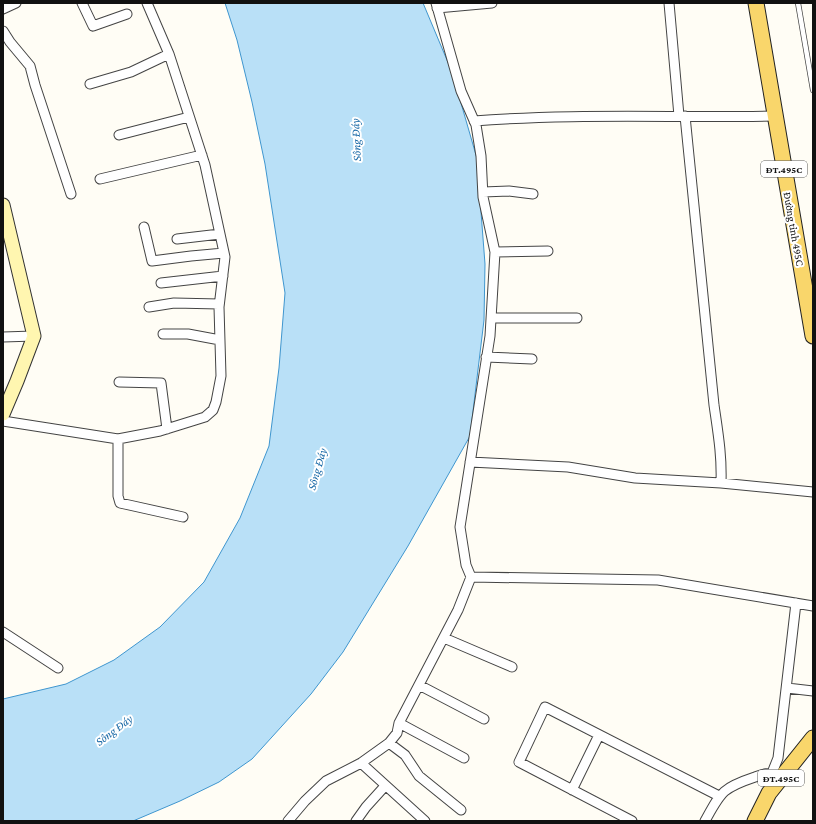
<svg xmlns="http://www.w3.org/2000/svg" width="816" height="824" font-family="'Crimson Pro',serif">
	<rect width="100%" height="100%" fill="#fffdf5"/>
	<path fill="#b9e0f7" stroke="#3f96cf" d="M225,3H423L452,72L478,162L481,212L485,264L484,320L470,436L408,546L343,652L311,694L252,759L219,782L180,801L133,821H3V699L66,684L114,660L160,627L204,582L240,518L269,446L279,368L285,293L265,164L252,102L237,40Z"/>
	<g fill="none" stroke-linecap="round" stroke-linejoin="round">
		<defs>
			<path id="lane" d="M798,3L813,90"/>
			<path id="street" d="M82,3L93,26L127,14
				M669,3L679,116
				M437,8L492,3
				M3,9L16,3
				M3,31L10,42L30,66L35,85L71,194
				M90,84L131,72L169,54
				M685,116L714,405C718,433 722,455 721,483
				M474,121C574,113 675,118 775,116
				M119,135L189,117
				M100,179L202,155
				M483,192L509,191L533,194
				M144,227L152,261L191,256L224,253
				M177,239L220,234
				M495,252L548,251
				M161,283L223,276
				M149,307L174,303L219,304
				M491,318H577
				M163,334H188L220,340
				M3,337L34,336
				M486,357L532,359
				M119,382L161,383L167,429
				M3,421L118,439L160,431L205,417L213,410L216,402L221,376L219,307L225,257L205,165L169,54L147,3
				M118,439V496L120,503L183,517
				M470,462L568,467L635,478L721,483L813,492
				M471,577L658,580L813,606
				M3,632L58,668
				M444,638L512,667
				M419,685L484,719
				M787,688L813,691
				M399,723L464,758
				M389,743L405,755L419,776L461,810
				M361,763L425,821
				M772,773L778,758L796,603
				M572,790L599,735
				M288,821L305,801L326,781L361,763L389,743L397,733L399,723L458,610L471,577L466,565L460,527L490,336L495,252L483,197L481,156L476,125L461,91L436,3
				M356,821L366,807L385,786
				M632,821L519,762L545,707L719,796
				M705,821C721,792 722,788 755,777C763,774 769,772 777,775"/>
			<path id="secondary" d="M3,205L34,336L17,381L3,414"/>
			<path id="primary" d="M756,3L813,336
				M755,821L769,793L813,738"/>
		</defs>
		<use href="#lane" stroke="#444" stroke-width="6"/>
		<use href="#street" stroke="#444" stroke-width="11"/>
		<use href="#secondary" stroke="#333" stroke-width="15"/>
		<use href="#primary" stroke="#222" stroke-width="17"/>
		<use href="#lane" stroke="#fff" stroke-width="4.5"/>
		<use href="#street" stroke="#fff" stroke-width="9"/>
		<use href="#secondary" stroke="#fff6b0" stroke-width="13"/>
		<use href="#primary" stroke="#f9d66b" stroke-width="15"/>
	</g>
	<g text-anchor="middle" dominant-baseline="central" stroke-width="4" stroke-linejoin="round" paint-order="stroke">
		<g fill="#fff" stroke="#585858" stroke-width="1">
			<rect x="761" y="161" width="46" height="16" rx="3"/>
			<rect x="758" y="770" width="46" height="16" rx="3"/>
		</g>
		<g font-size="10" font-weight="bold" fill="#111">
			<text x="784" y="169">ĐT.495C</text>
			<text x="781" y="778">ĐT.495C</text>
		</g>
		<g font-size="11" fill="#111" stroke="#fff">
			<text transform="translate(794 229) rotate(80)">Đường tỉnh 495C</text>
		</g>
		<g font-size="12" font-style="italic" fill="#1768a6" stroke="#fff">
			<text transform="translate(356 140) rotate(-93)">Sông Đáy</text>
			<text transform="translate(317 469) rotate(-74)">Sông Đáy</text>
			<text transform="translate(114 730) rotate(-37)">Sông Đáy</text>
		</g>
	</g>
	<rect width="816" height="824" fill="none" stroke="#111111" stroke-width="8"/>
</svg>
